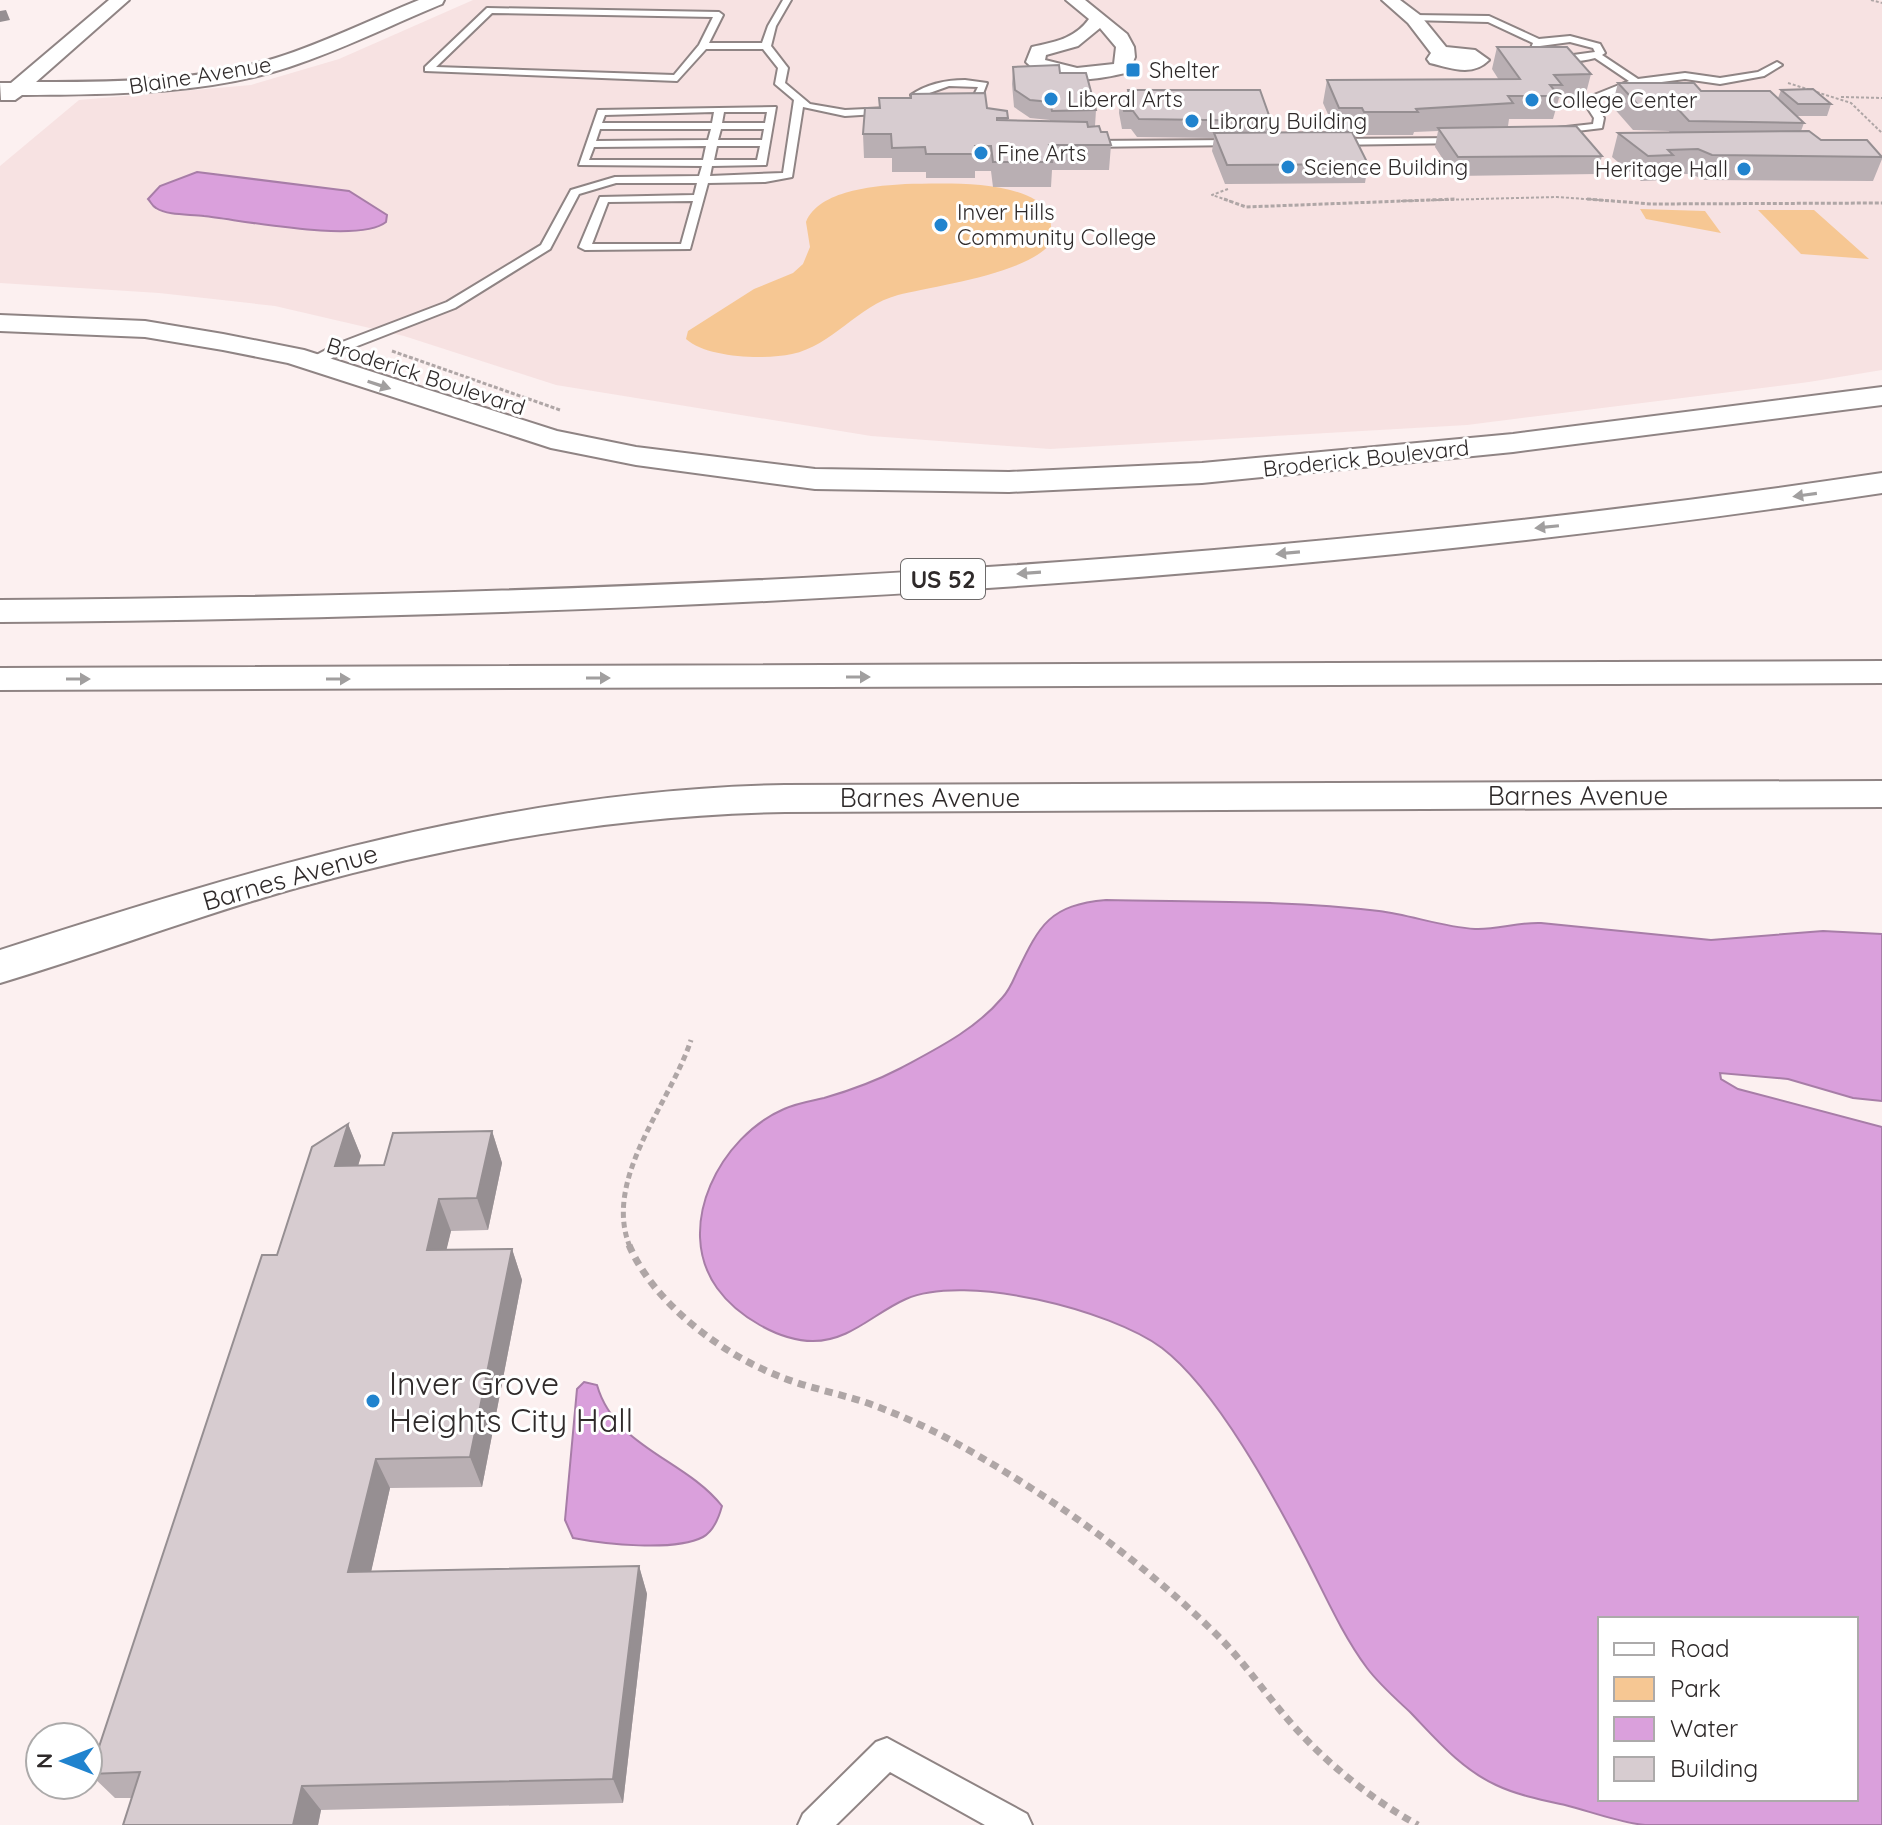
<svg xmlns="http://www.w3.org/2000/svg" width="1882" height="1825" font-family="Quicksand,sans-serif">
	<rect width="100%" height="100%" fill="#fcf0f0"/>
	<path fill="#f7e2e2" d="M473,0H1878L1882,1V370L1809,382L1467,425L1050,449L871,436L556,385L404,336L275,306L159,293L0,283V166L79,100L251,85L339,59Z"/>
	<path fill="#f6c793" d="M905,184C944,184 1025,178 1050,213L1052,241C1033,273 934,286 898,295C857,306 832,346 792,354C764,360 707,358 686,339L688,331L754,289L793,273L803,264L810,247L806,222C819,190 875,186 905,184Z
		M1640,209L1705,211L1721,233L1646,219Z
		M1758,210H1814L1869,259L1801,254Z"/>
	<path fill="#daa0dc" stroke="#a77da7" stroke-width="2" fill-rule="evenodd" d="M197,172L349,191L387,215L386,222C359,244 241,220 204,216C190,214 168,216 156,208C152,206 151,202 148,199L160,186Z
		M1106,900C1197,902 1289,900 1379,911C1411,915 1442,927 1475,929C1497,930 1518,922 1541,923L1711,940L1823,931L1882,934V1101L1853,1098L1788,1079L1720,1073L1721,1079L1738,1089L1882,1127V1825C1803,1825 1723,1825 1645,1825C1621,1823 1589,1811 1565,1805C1542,1800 1517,1795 1496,1785C1461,1769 1436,1739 1410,1712C1395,1698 1379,1684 1367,1668C1342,1634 1326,1597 1307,1560C1275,1498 1217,1390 1162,1348C1111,1310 966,1273 906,1299C874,1313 850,1341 813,1341C779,1341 737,1316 717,1288C673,1226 721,1136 784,1109C797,1103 811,1101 824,1098C852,1090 876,1081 901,1068C936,1049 975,1030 1002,998C1009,991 1013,981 1017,972C1040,924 1050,905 1106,900ZM1856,1619V1799H1600V1619Z
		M584,1382L597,1385C615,1448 685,1459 722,1506C719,1517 714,1531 703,1537C674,1552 604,1544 573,1538L565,1520L577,1389Z"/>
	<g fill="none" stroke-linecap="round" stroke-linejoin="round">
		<defs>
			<path id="lane" d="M783,0H791L776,26L771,46L788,68L785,83L810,104L845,110L889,108L892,113L845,116L803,107L792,177L765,182L708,183L690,249L585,250L579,247L600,197L694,195L697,183H616L579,194L550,249L455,308L347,350L317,366H307V360L337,344L447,302L541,245L571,190L615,177L699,176L702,166L579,165L598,110L776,107L766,165L712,166L710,176L783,173L794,100L775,84L778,68L763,49H706L677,81L425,71V67L487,8L719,12L723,15L709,43H762L768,26ZM492,13L713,17L699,45L674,75L436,67ZM714,112L712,123H602L605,115ZM724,112H767L765,123H722ZM600,129H711L708,140L596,141ZM721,129H764L762,140H718ZM706,146L703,160H589L594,147ZM717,146H760L757,160H714ZM693,201L681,244H592L608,202Z
				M1413,15L1489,16L1539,39L1570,36L1600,44L1605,53L1602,55L1638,79L1685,73L1720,78L1758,72L1777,62L1782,65L1764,76L1720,84L1685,79L1638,85L1596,101L1595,104L1604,118L1602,128L1552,134L1547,131L1548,129L1593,124L1594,118L1585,104L1589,97L1629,81L1595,58C1572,64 1549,63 1531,48L1533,43L1488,22L1410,20ZM1570,42L1593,48L1595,52L1566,56L1540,46Z
				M965,80L987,83L981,99L957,106V102L974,95L978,87L949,86L921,96L922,107L914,105L911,95C927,84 946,80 965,80Z
				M1461,138L1465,139V143L1329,145L1324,142L1329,139Z
				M1237,140L1241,141V145L1085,147L1080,144L1085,141Z
				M887,1738L1027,1814L1032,1825H985L890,1772L836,1825H798L803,1814L876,1742Z"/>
			<path id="street" d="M1066,0H1085L1127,34L1134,47L1135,57L1129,72C1098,80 1050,88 1026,62L1032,47C1054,42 1075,39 1089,19ZM1100,28L1116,47L1114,64L1077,68L1045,60L1046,55L1078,46Z
				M1382,0H1400L1420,15L1446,47L1475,50L1489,60C1472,77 1451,68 1430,63L1427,59L1431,53L1408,23Z"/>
			<path id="secondary" d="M109,0H129L36,82C115,82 199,82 276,58C324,43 372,19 419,0H444L442,4C391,25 341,50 289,67C204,95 110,94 22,95L15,100H1L0,83H11Z
				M0,315L145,321L223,334L304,350L557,431L636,447L815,469L1009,472L1202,463L1513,434L1882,387V405L1513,452L1202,483L1009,492L815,489L636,465L551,448L288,363L223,350L145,337L0,331Z
				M1882,781V807L785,812C621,815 458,843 300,887C199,915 101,953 0,983V950C258,867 511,790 785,785Z"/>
			<path id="highway" d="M1882,473V493C1260,587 629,617 0,622V600C628,596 1260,566 1882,473Z
				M1882,661V683L0,690V668Z"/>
		</defs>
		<use href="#lane" stroke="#8f8484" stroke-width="4"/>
		<use href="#street" stroke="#8f8484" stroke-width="4"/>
		<use href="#secondary" stroke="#8f8484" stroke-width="4"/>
		<use href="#highway" stroke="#8f8484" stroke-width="4"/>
		<path stroke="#afa6a6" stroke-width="2" stroke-dasharray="3 2" stroke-linecap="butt" d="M1871,0L1882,3
			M1788,83L1851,103L1882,133
			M1841,97L1882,98
			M1228,189L1212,195L1230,201
			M1401,201L1557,197L1614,201"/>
		<path stroke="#afa6a6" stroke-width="3" stroke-dasharray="4 2" stroke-linecap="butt" d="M1224,199L1246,207L1455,199
			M1587,199L1651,204L1882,203
			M392,351L560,410"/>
		<path stroke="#afa6a6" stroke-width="5" stroke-dasharray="6 4" stroke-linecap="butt" d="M630,1247C602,1179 670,1104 691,1040"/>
		<path stroke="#afa6a6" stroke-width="7" stroke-dasharray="8 6" stroke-linecap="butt" d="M629,1245C654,1304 723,1355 781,1377C811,1389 843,1394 873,1405C911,1419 947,1437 982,1458C1066,1507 1148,1567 1218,1636C1245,1663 1266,1695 1291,1723C1327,1764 1371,1799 1418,1825"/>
		<use href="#lane" fill="#fff" fill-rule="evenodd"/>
		<use href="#street" fill="#fff" fill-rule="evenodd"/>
		<use href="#secondary" fill="#fff" fill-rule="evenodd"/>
		<use href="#highway" fill="#fff" fill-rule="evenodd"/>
	</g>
	<path fill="#b9afb3" d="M1497,47L1591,74L1585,97L1559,98L1553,119H1509L1508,126L1493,127L1602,156L1597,174L1454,176L1435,147L1438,131L1414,132L1413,135H1360L1358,132H1336L1323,103L1327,80H1499L1492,69Z
		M1013,67L1060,73L1096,110L1095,126L1101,132L1111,145L1109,170H1052L1051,187H993L991,171H975V178H926V172H892V158H864L863,134L987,108L1007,111L1008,121H1050V120L1030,118L1014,107L1012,84Z
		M1618,83L1778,98L1781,90L1831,104L1827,116H1797L1804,123L1801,131L1821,140L1882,156V159L1873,181L1704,180L1691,174H1667L1665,180L1641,181L1612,157L1618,133H1670L1669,131L1633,130L1612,106Z
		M1128,90L1271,121L1270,132L1368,164L1365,183L1225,184L1212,151L1214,138L1137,137L1131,129H1122L1119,113L1120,95L1127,94Z
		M348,1124L361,1156L358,1166L384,1165L492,1131L502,1163L488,1230L451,1231L446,1250L512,1249L522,1280L482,1487L390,1488L371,1571L639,1566L647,1594L623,1803L321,1810L318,1825H123L132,1798H115L90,1774L277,1255Z"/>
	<path fill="#968f92" d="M6,10L10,20L0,22V11Z
		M348,1124L361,1156L348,1198L335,1166Z
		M492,1131L502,1163L488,1230L477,1198Z
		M439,1199L451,1231L439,1281L427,1250Z
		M512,1249L522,1280L482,1487L470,1457Z
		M376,1459L390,1488L365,1599L348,1572Z
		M639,1566L647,1594L623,1803L613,1779Z
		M302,1786L321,1810L318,1825H293Z"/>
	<path fill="#d7ccd0" stroke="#968f92" stroke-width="2" d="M1497,47H1567L1591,74L1554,75L1562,85H1550L1559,96H1508L1513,103L1416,109L1418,112H1364L1362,108H1339L1327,80L1520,79Z
		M1059,65L1060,73H1086L1096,110L1052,111L1050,102L1030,100L1015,90L1013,67Z
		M1618,83H1694L1701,91H1770L1804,123L1689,121L1676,107H1640Z
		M1813,89L1831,104H1798L1781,90Z
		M1128,90H1260L1271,121L1139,119L1133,111H1124L1120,95L1129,94Z
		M985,93L987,108L1007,111L1008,118H997V120L1087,122L1088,127L1099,126L1101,132H1107L1111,145H1049L1052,162H993L991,146H975L976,154H926L925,147L892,148L891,134H863L865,108H880L879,98H911V94Z
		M1576,126L1602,156L1458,157L1438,128Z
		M1809,131L1821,140H1867L1882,157L1712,155L1698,149L1668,150L1673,155L1648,156L1618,133Z
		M1352,132L1368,164L1227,165L1214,133Z
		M348,1124L335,1166L384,1165L393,1133L492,1131L477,1198L439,1199L427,1250L512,1249L470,1457L376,1459L348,1572L639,1566L613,1779L302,1786L293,1825H123L140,1772L90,1774L262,1255H277L312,1147Z"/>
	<defs><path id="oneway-solid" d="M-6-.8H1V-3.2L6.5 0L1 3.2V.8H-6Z" transform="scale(2)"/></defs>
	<g fill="#a19f9f">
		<use href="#oneway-solid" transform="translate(379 385) rotate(18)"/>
		<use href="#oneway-solid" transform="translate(1805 495) rotate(172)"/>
		<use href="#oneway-solid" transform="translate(1547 527) rotate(174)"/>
		<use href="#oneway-solid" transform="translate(1288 553) rotate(175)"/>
		<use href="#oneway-solid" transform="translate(1029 573) rotate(176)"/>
		<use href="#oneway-solid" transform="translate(858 677)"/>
		<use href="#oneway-solid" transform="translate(598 678)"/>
		<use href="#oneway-solid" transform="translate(78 679)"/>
		<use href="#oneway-solid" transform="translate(338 679)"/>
	</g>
	<g fill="#2083ce" stroke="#fff" stroke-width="3">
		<rect x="1125" y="62" width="16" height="16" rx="4"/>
		<circle cx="1051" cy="99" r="8"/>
		<circle cx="1532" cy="100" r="8"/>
		<circle cx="1192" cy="121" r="8"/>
		<circle cx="981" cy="153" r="8"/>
		<circle cx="1288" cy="167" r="8"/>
		<circle cx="1744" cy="169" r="8"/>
		<circle cx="941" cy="225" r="8"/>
		<circle cx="373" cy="1401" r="8"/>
	</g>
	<g text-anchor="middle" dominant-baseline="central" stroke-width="6" stroke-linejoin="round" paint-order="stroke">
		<g font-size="22" fill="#2f2a2a" stroke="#fff" text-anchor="start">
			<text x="1149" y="70">Shelter</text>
			<text x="1067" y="99">Liberal Arts</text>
			<text x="1548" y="100">College Center</text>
			<text x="1208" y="121">Library Building</text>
			<text x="997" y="153">Fine Arts</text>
			<text x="1304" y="167">Science Building</text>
			<text x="1728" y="169" text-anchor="end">Heritage Hall</text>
			<text x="957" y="212">Inver Hills<tspan x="957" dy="25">Community College</tspan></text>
		</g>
		<g font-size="22" fill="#2f2a2a" stroke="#fff">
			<text transform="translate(200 75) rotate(-9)">Blaine Avenue</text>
			<text transform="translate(426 376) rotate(18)">Broderick Boulevard</text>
			<text transform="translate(1366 458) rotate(-6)">Broderick Boulevard</text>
		</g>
		<rect fill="#fff" stroke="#6d6a6a" stroke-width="2" x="901" y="559" width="84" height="40" rx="6"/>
		<g font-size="24" font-weight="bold" fill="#2f2a2a">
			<text x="943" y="579">US 52</text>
		</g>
		<g font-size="26" fill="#2f2a2a" stroke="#fff">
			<text x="1578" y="795">Barnes Avenue</text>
			<text x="930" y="797">Barnes Avenue</text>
			<text transform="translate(290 877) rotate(-16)">Barnes Avenue</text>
		</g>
		<g font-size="32" fill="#2f2a2a" stroke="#fff" text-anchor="start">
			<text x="389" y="1383">Inver Grove<tspan x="389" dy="37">Heights City Hall</tspan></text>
		</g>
	</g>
	<rect x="1598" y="1617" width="260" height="184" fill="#ffffff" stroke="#acaaaa" stroke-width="2"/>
	<rect x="1614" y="1643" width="40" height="12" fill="#ffffff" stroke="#acaaaa" stroke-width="2"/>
	<text x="1670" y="1657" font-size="24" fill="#2f2a2a">Road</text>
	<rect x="1614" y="1677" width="40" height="24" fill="#f6c793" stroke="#acaaaa" stroke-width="2"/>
	<text x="1670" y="1697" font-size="24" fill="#2f2a2a">Park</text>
	<rect x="1614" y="1717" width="40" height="24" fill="#daa0dc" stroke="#acaaaa" stroke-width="2"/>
	<text x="1670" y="1737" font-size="24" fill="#2f2a2a">Water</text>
	<rect x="1614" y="1757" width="40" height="24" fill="#d7ccd0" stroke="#acaaaa" stroke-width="2"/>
	<text x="1670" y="1777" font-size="24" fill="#2f2a2a">Building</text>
	<g transform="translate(64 1761) rotate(270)"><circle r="38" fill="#ffffff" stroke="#acaaaa" stroke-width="2"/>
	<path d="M0-6L14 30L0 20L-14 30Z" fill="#2083ce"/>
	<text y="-12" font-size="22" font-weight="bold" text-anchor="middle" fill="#2f2a2a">N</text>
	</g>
</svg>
